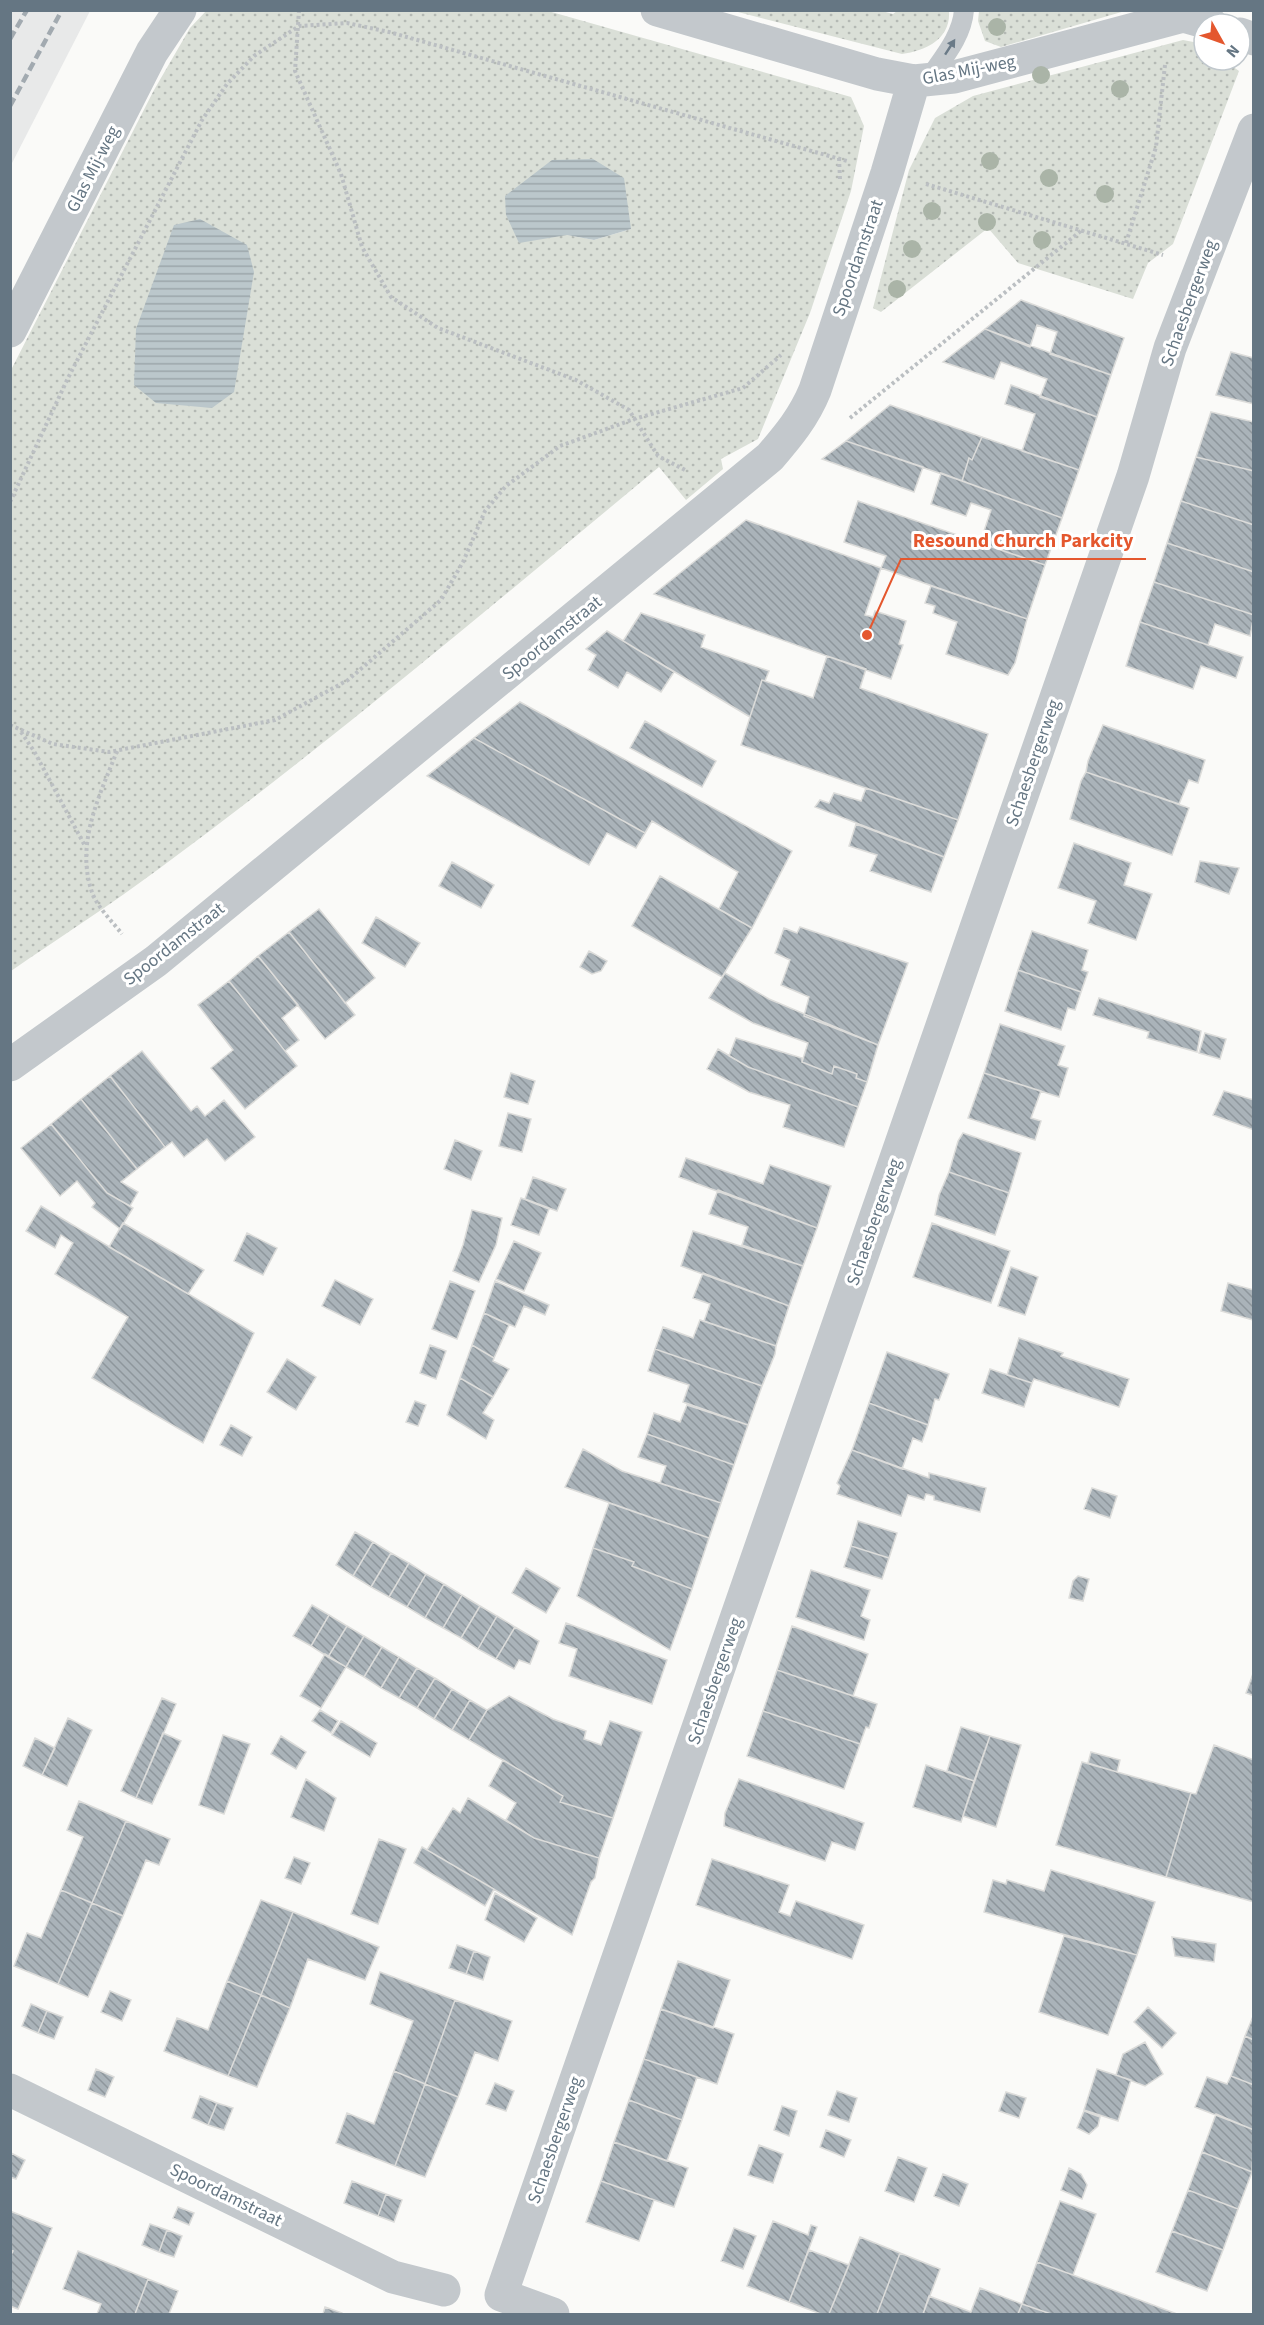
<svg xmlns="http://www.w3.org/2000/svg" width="1264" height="2325" font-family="'Source Sans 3',sans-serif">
	<defs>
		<pattern id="grass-dots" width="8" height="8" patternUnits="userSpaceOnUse" patternTransform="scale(1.5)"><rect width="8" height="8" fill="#dadfd7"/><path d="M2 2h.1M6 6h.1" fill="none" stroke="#b4b9b4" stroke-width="1.8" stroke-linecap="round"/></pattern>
		<pattern id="water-rules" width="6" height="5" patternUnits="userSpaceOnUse" patternTransform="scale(1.5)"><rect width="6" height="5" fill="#bbc7cb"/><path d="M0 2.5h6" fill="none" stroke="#9ca6aa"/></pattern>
		<pattern id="building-back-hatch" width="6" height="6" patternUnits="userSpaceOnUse" patternTransform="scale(1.5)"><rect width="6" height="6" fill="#aab3b9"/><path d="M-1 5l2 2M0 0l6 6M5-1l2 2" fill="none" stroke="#8e969c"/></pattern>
	</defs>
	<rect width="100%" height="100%" fill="#fafaf8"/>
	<path fill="#e8e9e9" d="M11,10L90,11L11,165L10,11Z"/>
	<path fill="url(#grass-dots)" fill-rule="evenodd" d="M206,11H548L851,97L864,126L851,191L810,313L758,439L721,459L723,469L686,500L659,467C495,603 332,741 160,868C112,904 60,937 11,971L10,372L154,90L190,28ZM631,229L594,240L567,235Z
		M882,11L893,14L897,11H949C951,39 926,51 902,54L734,11Z
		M979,11V10L1125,11L1001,47L985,41L978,21Z
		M1183,40L1204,44V60H1224L1239,71L1173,244L1148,263L1133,299L1018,263L988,228L881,312L873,308L909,170L935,118L973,96Z"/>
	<path fill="url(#water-rules)" d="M593,159L624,178L631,229L594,240L567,235L519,243L506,215L505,196L552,160Z
		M200,219L247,245L254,272L234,392L212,408L156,403L134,385L136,329L174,225Z"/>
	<path fill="url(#building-back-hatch)" stroke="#dcdcda" stroke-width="1.5" d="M1021,300L1124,338L1111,375L1050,354L1057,332L1037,325L1030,347L985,329Z
		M985,329L1111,375L1097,417L1040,397L1047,379L1001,362L994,379L943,362Z
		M1231,352L1254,358V404L1216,395Z
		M1011,385L1097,417L1079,470L1022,451L1035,414L1005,404Z
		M890,405L982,437L972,460L969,458L962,481L846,441Z
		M1211,412L1254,422V471L1196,457Z
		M982,437L1079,470L1062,518L962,481L969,458L972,460Z
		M846,441L923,467L914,492L822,459Z
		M1196,457L1254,471V525L1181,501Z
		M941,473L1062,518L1045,565L980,543L991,510L971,503L966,516L931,504Z
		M858,501L1045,565L1027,619L881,568L886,556L844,542Z
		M1181,501L1254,525V572L1167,543Z
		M746,520L881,568L865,615L873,617L875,611L906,621L899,644L903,645L891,679L654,594Z
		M1167,543L1254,572V615L1154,582Z
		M1154,582L1254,615L1250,636L1215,624L1208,645L1140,622Z
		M931,586L1027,619L1015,663L1008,675L946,654L957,622L933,613L935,606L925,603Z
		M641,613L705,635L701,647L769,671L765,681L762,680L750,717L623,641Z
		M1140,622L1243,657L1236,678L1201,666L1193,689L1126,666Z
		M607,631L674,672L661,692L627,672L618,688L588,670L596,655L586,649Z
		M827,656L866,669L860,688L988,734L958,820L741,745L762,680L813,698Z
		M520,702L792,851L752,928L719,909L738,872L652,821L645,833L474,738Z
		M645,721L716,761L702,787L630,748Z
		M1103,725L1205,760L1198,783L1189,780L1179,804L1086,772L1088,761Z
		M474,738L645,833L636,848L607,833L589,865L427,776Z
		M1086,772L1189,808L1172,855L1070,819L1081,781Z
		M866,788L958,820L944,857L815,807L820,800L829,803L834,793L861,801Z
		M856,824L944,857L931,892L870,871L877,855L849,846Z
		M1074,843L1131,863L1124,885L1152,894L1136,940L1088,923L1096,901L1058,888Z
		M1200,861L1239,868L1229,894L1195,882Z
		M452,862L494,885L481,908L439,886Z
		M660,876L752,928L722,977L632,926Z
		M319,909L375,978L345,1003L289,932Z
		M376,917L420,943L405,967L362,943Z
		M800,927L908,963L878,1045L804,1016L809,997L781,985L790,960L775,953L784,928L797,933Z
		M1032,931L1088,950L1082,970L1088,972L1081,992L1018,970Z
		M289,932L355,1015L325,1039L258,956Z
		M589,951L607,961L601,971L592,974L580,967Z
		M258,956L298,1005L282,1018L299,1040L285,1051L229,981Z
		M1018,970L1081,992L1075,1010L1068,1008L1061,1030L1005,1011Z
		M725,973L769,999L878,1045L867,1082L856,1078L857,1074L834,1066L832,1074L802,1062L808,1043L753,1023L709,998Z
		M229,981L297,1066L245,1109L211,1068L233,1050L198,1005Z
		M1099,998L1201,1031L1197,1052L1147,1038L1149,1032L1093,1015Z
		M1000,1024L1065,1046L1058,1065L1068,1068L1059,1097L984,1073Z
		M1205,1033L1226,1039L1220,1059L1199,1053Z
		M736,1038L802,1058V1062L832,1074L834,1066L857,1074L856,1078L867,1082L858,1107L748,1067L729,1056Z
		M718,1049L748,1067L858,1107L844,1147L783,1127L790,1105L749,1092L707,1069Z
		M142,1051L191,1111L197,1106L205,1116L224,1100L255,1137L225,1161L207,1139L184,1157L172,1142L165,1147L110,1076Z
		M511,1073L535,1081L528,1104L504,1097Z
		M984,1073L1041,1091L1031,1118L1041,1121L1035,1140L968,1118Z
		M110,1076L165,1147L137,1169L81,1099Z
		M1224,1091L1254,1100V1130L1213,1115Z
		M81,1099L137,1169L121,1182L138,1192L130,1206L107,1193L51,1124Z
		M508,1113L531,1119L522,1152L499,1146Z
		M51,1124L107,1193L133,1208L120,1229L92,1207L95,1203L77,1181L60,1196L21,1148Z
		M963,1133L1021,1153L1009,1193L949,1172L958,1141Z
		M455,1140L482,1151L471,1180L444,1169Z
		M686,1158L763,1184L770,1165L831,1186L817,1228L679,1177Z
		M949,1172L1009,1193L995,1235L935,1215L939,1195Z
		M533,1177L566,1189L557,1211L525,1199Z
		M718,1190L817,1228L803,1266L742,1245L748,1227L709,1214Z
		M521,1198L549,1209L539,1235L511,1225Z
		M41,1206L254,1333L203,1443L92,1378L128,1317L55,1274L73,1243L61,1235L55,1248L26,1231Z
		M472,1210L502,1218L496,1245L479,1282L453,1271L463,1245Z
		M123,1223L204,1270L188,1294L109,1247Z
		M932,1223L1010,1251L991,1303L913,1277Z
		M693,1231L803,1266L789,1306L681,1266Z
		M247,1233L277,1248L263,1275L234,1261Z
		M514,1241L541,1253L524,1291L496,1279Z
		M1011,1267L1038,1277L1025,1315L998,1306Z
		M703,1273L789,1306L776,1346L704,1321L710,1304L693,1298Z
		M335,1280L373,1299L360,1325L322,1306Z
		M450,1281L475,1291L457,1339L432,1329Z
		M495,1281L549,1305L545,1315L524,1306L515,1327L484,1313Z
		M1228,1283L1254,1290L1253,1320L1221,1311Z
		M484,1313L509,1325L494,1358L472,1345Z
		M700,1320L776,1346L775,1354L762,1386L655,1349L663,1327L693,1338Z
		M1019,1338L1063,1353L1061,1356L1129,1379L1119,1407L1034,1379L1032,1383L1007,1375Z
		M430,1345L446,1351L436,1379L420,1373Z
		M472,1345L494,1358L493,1361L509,1369L493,1397L460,1378Z
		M655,1349L762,1386L748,1425L683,1402L689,1385L648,1371Z
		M887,1352L949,1374L939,1400L935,1399L928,1425L869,1403Z
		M287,1359L316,1377L296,1410L267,1392Z
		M990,1369L1032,1383L1024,1407L982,1393Z
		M460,1378L493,1397L483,1413L494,1420L486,1439L447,1415Z
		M415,1401L426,1405L418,1426L406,1422Z
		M869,1403L928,1425L922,1442L913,1438L902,1469L852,1450Z
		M687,1405L748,1425L734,1465L647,1434L654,1413L680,1422Z
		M231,1425L252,1437L242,1456L220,1445Z
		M647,1434L734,1465L721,1503L660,1483L666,1466L638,1457Z
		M583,1449L622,1471L721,1503L709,1538L565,1487Z
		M852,1450L929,1478V1473L986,1488L980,1512L934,1500V1496L926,1494L924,1500L908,1495L901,1516L837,1494L840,1486L837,1483Z
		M1092,1488L1117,1496L1110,1518L1084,1509Z
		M609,1503L709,1538L692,1589L632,1566L634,1562L593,1548Z
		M858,1521L897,1533L889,1558L851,1546Z
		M355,1532L373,1542L353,1576L336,1565Z
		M373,1542L391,1553L371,1587L353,1576Z
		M851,1546L889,1558L882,1579L844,1567Z
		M593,1548L634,1562L632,1566L692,1589L670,1650L577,1596Z
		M391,1553L409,1563L389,1597L371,1587Z
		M409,1563L426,1574L407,1607L389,1597Z
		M526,1568L560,1588L546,1613L512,1593Z
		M811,1570L870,1590L861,1616L870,1620L864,1640L796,1617Z
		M426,1574L444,1584L425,1618L407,1607Z
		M1078,1576L1089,1579L1083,1601L1069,1598L1073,1581Z
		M444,1584L462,1595L443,1628L425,1618Z
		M462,1595L480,1606L461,1638L443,1628Z
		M312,1605L329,1615L311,1646L293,1636Z
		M480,1606L497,1616L478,1649L461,1638Z
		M329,1615L347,1626L328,1657L311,1646Z
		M497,1616L515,1627L496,1659L478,1649Z
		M566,1623L667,1660L652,1704L569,1676L577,1649L559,1643Z
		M347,1626L364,1636L346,1667L328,1657Z
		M792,1626L868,1654L853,1696L777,1670Z
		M515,1627L539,1641L530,1664L519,1660L514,1669L496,1659Z
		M364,1636L382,1647L364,1677L346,1667Z
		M382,1647L399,1657L381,1688L364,1677Z
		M325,1654L346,1667L321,1708L300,1696Z
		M399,1657L417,1668L399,1698L381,1688Z
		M417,1668L435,1678L417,1708L399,1698Z
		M777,1670L877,1704L869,1728L866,1727L860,1744L763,1711Z
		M1254,1671V1696L1246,1693Z
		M435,1678L452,1689L434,1719L417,1708Z
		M452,1689L470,1700L452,1730L434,1719Z
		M509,1696L553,1719L586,1731L584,1739L601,1745L610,1721L642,1732L613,1818L560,1802L563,1796L469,1740L487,1710Z
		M162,1698L176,1704L136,1798L121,1791Z
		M470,1700L487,1710L469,1740L452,1730Z
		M320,1710L338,1721L331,1733L312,1721Z
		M763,1711L860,1744L844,1789L747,1756Z
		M68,1718L92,1730L67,1786L42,1775Z
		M341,1721L377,1743L370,1757L332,1735Z
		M961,1727L990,1736L974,1781L947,1771Z
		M163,1733L181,1741L152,1804L136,1798Z
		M223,1735L250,1744L224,1814L199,1805Z
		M281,1736L306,1752L296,1769L271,1754Z
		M990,1736L1021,1745L996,1827L963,1816Z
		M35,1738L55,1748L42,1775L23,1766Z
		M1214,1745L1254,1760V1902L1166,1877L1191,1793L1196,1794Z
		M1091,1752L1120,1760L1117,1772L1088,1763Z
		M503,1760L563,1796L560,1802L613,1818L599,1858L534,1838L506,1820L516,1803L489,1786Z
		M1082,1762L1191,1793L1166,1877L1056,1845Z
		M926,1765L974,1781L961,1822L913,1807Z
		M306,1779L336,1798L324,1831L291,1817Z
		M739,1779L864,1823L855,1850L832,1842L825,1861L724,1826L725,1813Z
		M468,1798L534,1838L599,1858L595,1878L591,1882L572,1935L427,1850L453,1808L460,1813Z
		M79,1801L126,1821L92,1903L61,1890L83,1837L67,1830Z
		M126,1821L170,1839L159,1865L146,1860L123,1916L92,1903Z
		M379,1839L406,1849L378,1924L351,1914Z
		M422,1847L494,1889L485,1906L414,1863Z
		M294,1857L310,1863L301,1884L285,1878Z
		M712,1859L789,1885L779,1912L790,1916L796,1901L864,1925L852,1959L696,1905Z
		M1051,1870L1155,1902L1137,1955L984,1912L993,1880L1006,1884L1007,1880L1044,1891Z
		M61,1890L92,1903L58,1984L14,1966L27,1933L41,1938Z
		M495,1893L537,1918L524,1942L485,1920Z
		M261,1900L293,1912L261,1995L227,1981Z
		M92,1903L123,1916L88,1997L58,1984Z
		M293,1912L379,1947L365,1980L308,1959L290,2008L261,1995Z
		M1064,1936L1137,1955L1108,2035L1039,2012Z
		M1172,1937L1216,1944L1214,1962L1175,1956Z
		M457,1945L474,1951L466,1974L449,1968Z
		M474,1951L490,1957L483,1980L466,1974Z
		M678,1961L730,1980L713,2028L661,2009Z
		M380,1972L455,2000L425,2084L394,2071L413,2021L370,2004Z
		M227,1981L261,1995L228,2076L164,2051L177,2018L208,2030Z
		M110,1991L131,2000L122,2021L101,2012Z
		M261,1995L290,2008L257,2087L228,2076Z
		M455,2000L512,2021L498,2061L475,2052L458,2097L425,2084Z
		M31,2004L47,2011L38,2033L22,2026Z
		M1148,2007L1176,2033L1162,2048L1134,2022Z
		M661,2009L734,2034L717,2084L644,2059Z
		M47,2011L63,2017L54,2039L38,2033Z
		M1254,2014V2040L1245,2036Z
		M1245,2036L1254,2040V2085L1231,2076Z
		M1145,2042L1163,2074L1145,2086L1116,2075L1123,2054Z
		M644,2059L697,2077L682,2120L629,2100Z
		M96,2069L114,2077L105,2097L88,2090Z
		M1097,2069L1131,2080L1118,2121L1084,2110Z
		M394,2071L425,2084L395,2166L336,2143L347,2113L374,2124Z
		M1231,2076L1254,2085V2130L1195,2107L1207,2077L1227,2084Z
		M495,2083L514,2091L506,2111L486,2104Z
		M425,2084L458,2097L425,2177L395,2166Z
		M837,2091L857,2098L849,2122L828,2115Z
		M1006,2092L1026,2098L1019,2118L999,2111Z
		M200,2096L217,2103L208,2125L192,2118Z
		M629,2100L682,2120L667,2161L614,2142Z
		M217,2103L233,2108L224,2130L208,2125Z
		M782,2106L797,2111L789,2136L774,2130Z
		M1084,2111L1100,2117L1098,2126L1089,2134L1077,2128Z
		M1216,2114L1254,2130L1252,2172L1202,2152Z
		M826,2130L851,2140L844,2157L820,2147Z
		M614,2142L688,2168L674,2207L601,2181Z
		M759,2145L783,2154L773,2183L748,2175Z
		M1202,2152L1252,2172L1238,2209L1188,2190Z
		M11,2153L25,2160L16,2179L10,2177Z
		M898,2157L927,2168L914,2202L885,2191Z
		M1069,2168L1081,2174L1087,2185L1082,2199L1061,2190Z
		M943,2174L968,2184L959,2206L934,2196Z
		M352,2181L386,2194L378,2216L344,2203Z
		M601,2181L654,2200L639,2241L586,2222Z
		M1188,2190L1238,2209L1223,2250L1172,2231Z
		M386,2194L402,2200L394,2222L378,2216Z
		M1060,2201L1096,2214L1073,2275L1037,2262Z
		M178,2207L194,2213L189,2225L173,2218Z
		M10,2211L52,2228L18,2309L10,2306V2257L13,2251L10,2250Z
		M773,2221L808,2235L811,2225L817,2227L789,2302L747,2286Z
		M150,2224L167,2230L159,2252L142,2245Z
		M734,2228L756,2236L743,2269L721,2261Z
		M167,2230L182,2236L174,2257L159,2252Z
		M1172,2231L1223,2250L1207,2291L1156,2272Z
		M860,2237L900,2253L877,2314H829Z
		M809,2250L849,2265L829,2314H821L789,2302Z
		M78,2251L148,2279L135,2314H97L101,2304L63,2289Z
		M900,2253L940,2269L923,2314H877Z
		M1037,2262L1073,2275L1177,2314H1051L1022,2304Z
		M148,2279L178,2291L169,2314H135Z
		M980,2288L1022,2304L1018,2314H970Z
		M929,2296L971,2312L970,2314H923Z
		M1022,2304L1051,2314H1018Z
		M325,2307L342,2313V2314H323Z"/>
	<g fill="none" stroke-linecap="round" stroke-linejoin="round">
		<path stroke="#bbbfc2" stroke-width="4" stroke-dasharray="3 3" stroke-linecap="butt" d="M299,10L295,71L341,174L362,247L391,297L438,328L576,380L629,410L658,456L687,471
			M839,158L840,179
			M926,184L1163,255
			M1126,243L1156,147L1165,65
			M850,418L1082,230
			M10,502L68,378L202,120L227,84L254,56L299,26L347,23L389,32L847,161
			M10,725L53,744L109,752L275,720L348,680L441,600L463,562L485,511L506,486L560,446L634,419L743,388L781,355
			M21,732L34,751L85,846
			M117,751C100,795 76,841 91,889C95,905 112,921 122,934"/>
		<path stroke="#c3c8cc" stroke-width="20" d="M928,80C942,59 962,37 964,10"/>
		<path stroke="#c3c8cc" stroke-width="33" d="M657,10L877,74L914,81L954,77L1183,16L1211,24
			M1240,34L1254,39
			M10,331L152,52L180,10
			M10,1065L156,961L770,457C788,436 804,417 815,390L887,173L914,81
			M10,2090L393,2277L444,2290"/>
		<path stroke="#c3c8cc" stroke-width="33" d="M553,2314L501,2295L1133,476L1170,348L1254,130"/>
		<path stroke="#a2aab0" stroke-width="4.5" stroke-dasharray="9 4.5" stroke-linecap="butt" d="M10,39L27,10
			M10,106L62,10"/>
	</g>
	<g fill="#aab4a7">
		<circle cx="997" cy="27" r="9"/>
		<circle cx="1041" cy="75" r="9"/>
		<circle cx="1120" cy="89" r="9"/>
		<circle cx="990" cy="161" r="9"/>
		<circle cx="1049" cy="178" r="9"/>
		<circle cx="1105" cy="194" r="9"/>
		<circle cx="932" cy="211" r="9"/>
		<circle cx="987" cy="222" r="9"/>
		<circle cx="1042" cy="240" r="9"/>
		<circle cx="912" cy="249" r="9"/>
		<circle cx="897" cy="289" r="9"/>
	</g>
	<defs><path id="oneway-solid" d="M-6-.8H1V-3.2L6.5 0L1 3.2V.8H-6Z" transform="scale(1.5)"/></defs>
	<use fill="#6a7a87" href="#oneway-solid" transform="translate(950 47) rotate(-57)"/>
	<g text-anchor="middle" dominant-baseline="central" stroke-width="6" stroke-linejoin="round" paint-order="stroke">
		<g font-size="18" fill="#657683" stroke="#fff">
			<text transform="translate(969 70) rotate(-11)">Glas Mij-weg</text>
			<text transform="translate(93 169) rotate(-63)">Glas Mij-weg</text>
			<text transform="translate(858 258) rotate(-71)">Spoordamstraat</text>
			<text transform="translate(1189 303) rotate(-70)">Schaesbergerweg</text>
			<text transform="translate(552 638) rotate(-39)">Spoordamstraat</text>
			<text transform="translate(1033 763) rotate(-71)">Schaesbergerweg</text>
			<text transform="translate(174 944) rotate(-38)">Spoordamstraat</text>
			<text transform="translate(874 1222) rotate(-71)">Schaesbergerweg</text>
			<text transform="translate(715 1681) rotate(-71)">Schaesbergerweg</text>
			<text transform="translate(555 2140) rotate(-71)">Schaesbergerweg</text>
			<text transform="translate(226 2195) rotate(26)">Spoordamstraat</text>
		</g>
	</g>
	<path fill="none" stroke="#e4572e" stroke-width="2" d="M867 635L901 559H1146"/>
	<circle fill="#e4572e" stroke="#fff" stroke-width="2" cx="867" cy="635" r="6"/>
	<g font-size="20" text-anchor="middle" font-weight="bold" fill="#e4572e" stroke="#fff" stroke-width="6" stroke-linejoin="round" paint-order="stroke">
		<text x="1023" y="547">Resound Church Parkcity</text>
	</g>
	<rect width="1264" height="2325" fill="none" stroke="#657683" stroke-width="24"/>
	<g transform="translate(1222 42) rotate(130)"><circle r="28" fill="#ffffff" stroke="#c1c8cd" stroke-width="1.5"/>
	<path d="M0-4.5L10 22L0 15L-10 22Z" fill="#e4572e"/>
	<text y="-9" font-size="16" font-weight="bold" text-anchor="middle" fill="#657683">N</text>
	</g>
</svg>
